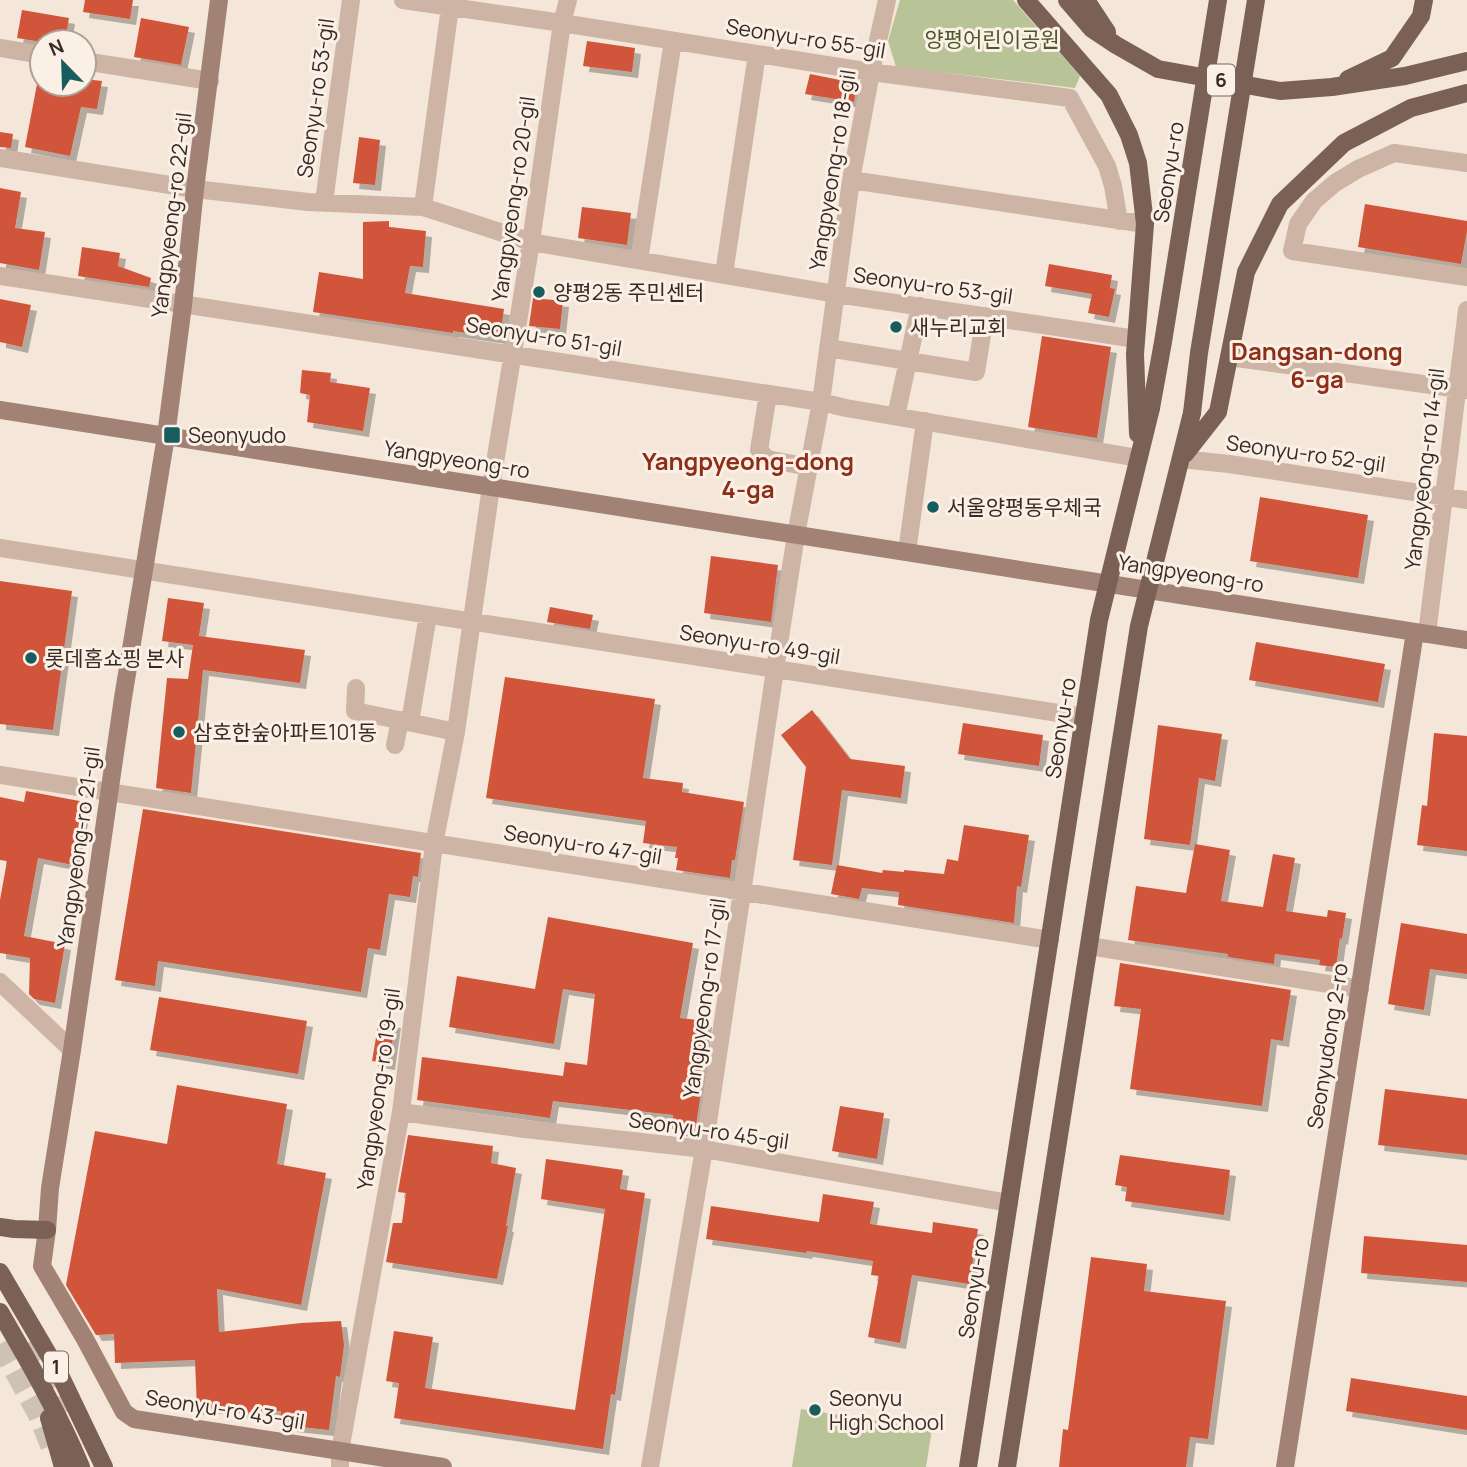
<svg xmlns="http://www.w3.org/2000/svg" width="1467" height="1467" font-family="Manrope,'Noto Sans KR',sans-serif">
	<defs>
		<filter id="shadow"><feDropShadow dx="6" dy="6" stdDeviation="0" flood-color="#0004"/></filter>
	</defs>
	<rect width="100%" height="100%" fill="#f4e6d9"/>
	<path fill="#b8c498" d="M900,0H1013L1080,76L1075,88L896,67L888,41Z
		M801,1409L932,1429L926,1467H792Z"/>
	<path fill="#d1553a" filter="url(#shadow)" d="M85,0H133L130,19L83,12Z
		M22,10L69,18L65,42H42L17,38Z
		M141,18L189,27L181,65L134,57Z
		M587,41L635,48L632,72L583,66Z
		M810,74L855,83L854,88L856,89L854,102L805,94Z
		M84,79L102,81L97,109L81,107L70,156L25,147L37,84H84Z
		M0,132L13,134L11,148L0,147Z
		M359,137L380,140L375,185L353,183Z
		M0,188L21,192L15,228L45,232L39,270L0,263Z
		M1365,204L1467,221V231L1461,264L1358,247Z
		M582,207L631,213L627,245L578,238Z
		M389,221V227L426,231L423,267L410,266L405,293L504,309L500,338L453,331V333L313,312L319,272L363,279V222Z
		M82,247L120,253L118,266L151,278L149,287L78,276Z
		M1049,264L1112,275L1110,288L1115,289L1109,317L1088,313L1092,294L1045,286Z
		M533,298L563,301L560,329L529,326Z
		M0,299L31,305L22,347L0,342Z
		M1042,336L1111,347L1097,438L1028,427Z
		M302,370L331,373L330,382L370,388L363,431L307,422L310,395L300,393Z
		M1260,497L1368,515L1358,578L1250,561Z
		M711,556L778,565L771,622L704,613Z
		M0,581L72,591L53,730L0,724Z
		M168,598L204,603L199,636L305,650L300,683L203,670L191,793L156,788L167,678L188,679L193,645L162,641Z
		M550,607L593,615L590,629L547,622Z
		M1256,642L1385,664L1378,702L1249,680Z
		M505,677L655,699L643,778L683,783L682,792L744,802L735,860H732L730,878L676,870L678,858H675L677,847L643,843L646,821L486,798Z
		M812,710L850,759L905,766L901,798L842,790L832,865L793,860L806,767L781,735Z
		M963,723L1043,735L1039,766L958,754Z
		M1158,725L1222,734L1215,781L1199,778L1190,845L1144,839Z
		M1434,733L1467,736V851L1417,845L1422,805L1427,806Z
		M26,791L85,802L73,865L38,858L24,936L65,944L55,1003L34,999L29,994L30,958L0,953V900L7,861L0,860V797L24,802Z
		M143,809L421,853L418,877L413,876L410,897L389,894L380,950L368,948L361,992L158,961L155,986L115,980Z
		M964,825L1029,835L1021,887L1017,886L1014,923L898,905L899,892L862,888L859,899L831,894L837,865L882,873L883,870L904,872V870L944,874L947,859L958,861Z
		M1195,844L1230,850L1221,901L1263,907L1273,854L1295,858L1286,911L1327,917L1328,910L1346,913L1342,939L1340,938L1336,967L1319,965L1320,960L1275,954L1274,964L1228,957V954L1128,940L1136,886L1186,893Z
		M548,917L693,943L680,1018L706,1021L700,1078L703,1079L695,1132L671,1129L673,1115L553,1101L550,1118L417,1100L422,1057L563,1076L565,1062L587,1065L595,994L563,989L554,1044L449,1027L457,976L535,989Z
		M1401,923L1467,934V974L1430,969L1424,1010L1388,1004Z
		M1120,963L1291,990L1283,1041L1271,1039L1262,1106L1130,1089L1141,1009L1114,1006Z
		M159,997L307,1021L298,1074L150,1050Z
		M379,1020L395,1022L389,1064L372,1061Z
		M177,1085L287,1104L277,1164L326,1173L301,1305L217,1289L219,1332L301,1323L341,1321L344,1345L340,1377L336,1376L329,1430L291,1426L292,1420L280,1419L281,1411L235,1413V1407L197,1409L195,1360L115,1363L114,1334L96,1335L66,1285L95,1131L167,1144Z
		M1385,1089L1467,1099V1155L1378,1145Z
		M840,1106L884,1113L877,1159L832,1151Z
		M408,1135L493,1146L491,1163L516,1168L506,1226H508L497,1279L386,1262L393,1223H402L406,1193L398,1192Z
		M1120,1155L1230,1170L1224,1215L1125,1201L1127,1187L1115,1185Z
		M546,1159L623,1170L620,1189L645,1193L615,1395L611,1394L603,1449L394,1418L399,1383L386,1381L394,1331L433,1337L425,1388L575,1410L605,1209L541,1199Z
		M823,1194L874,1202L870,1224L932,1233L933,1222L978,1229L969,1284L912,1275L900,1343L868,1337L879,1276L871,1275L873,1261L807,1251L806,1253L706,1239L711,1206L819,1222Z
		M1364,1236L1467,1245V1282L1361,1273Z
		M1091,1257L1147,1264L1144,1291L1226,1301L1208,1439L1190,1437L1186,1467H1059L1063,1429L1068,1430Z
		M1351,1378L1467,1396V1430L1346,1411Z"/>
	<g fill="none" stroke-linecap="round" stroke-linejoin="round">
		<path stroke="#cec1b5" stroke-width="21" stroke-dasharray="21 10" stroke-linecap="butt" d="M31,1341L69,1411
			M0,1344L38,1414L52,1449"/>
		<path stroke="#cdb4a4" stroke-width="18" d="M403,0L562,23L871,72L1070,98L1107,166L1113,186L1119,221
			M0,48L42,55
			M84,61L210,81
			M0,158L195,189L308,202L423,207L531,242L836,294L1136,339
			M1467,163L1394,153L1358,169L1335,183L1314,201L1298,224L1292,251L1467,277
			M851,180L1145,224
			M324,202L351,0
			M423,207L450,7
			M639,260L673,41
			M724,274L757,54
			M0,276L821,402L846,408L1138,458
			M828,348L976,372L985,316
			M1229,357L1467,390
			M768,394L759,450L767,459L809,467
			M896,416L920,306
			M1181,459L1229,464L1467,500
			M0,548L1084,717
			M907,552L925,421
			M1427,634L1467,310
			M356,688L355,711L456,732
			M410,722L428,615
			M395,745L400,720
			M0,775L1050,940
			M1089,946L1360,989
			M0,982L72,1050
			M401,1112L525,1129L704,1149L1009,1203
			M340,1467V1451L401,1112L434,844L456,732L491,487L531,242L562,23L568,0
			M650,1467L704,1149L776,663L796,535L821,402L851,180L871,72L887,0"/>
		<path stroke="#a18275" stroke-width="18" d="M219,0L195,189L183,305L166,436L123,698L72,1050L50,1188L47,1230L42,1266L85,1339L124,1412L134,1419L443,1467
			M0,410L1467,640
			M1285,1467L1415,632"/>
		<path stroke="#7b6056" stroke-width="18" d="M1026,0L1109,95L1129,135L1138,163L1145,224L1135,354L1138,434
			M1067,0L1092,29L1116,45L1158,69L1280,91L1332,87L1405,76L1467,61
			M1086,0L1107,32
			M1348,79L1392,58L1421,16L1424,0
			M1185,454L1218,412L1246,272L1280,204L1344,143L1411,108L1467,93
			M0,1227L14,1229L47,1230
			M0,1272L58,1371L104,1467
			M0,1312C29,1362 59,1414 81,1467
			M49,1418L63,1467
			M968,1467L1099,620L1151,408
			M1007,1467L1139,626L1192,413"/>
		<path stroke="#7b6056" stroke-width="18" d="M1151,408L1163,342L1218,0
			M1192,413L1199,353L1256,0"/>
	</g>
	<g fill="#185d5d" stroke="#fbf0e6" stroke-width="2.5">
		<circle cx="539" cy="292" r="7"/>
		<circle cx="896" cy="327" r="7"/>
		<rect x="163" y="426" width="18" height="18" rx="3.5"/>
		<circle cx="933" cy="507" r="7"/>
		<circle cx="31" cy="658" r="7"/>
		<circle cx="179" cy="732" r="7"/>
		<circle cx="815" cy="1410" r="7"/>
	</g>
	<g text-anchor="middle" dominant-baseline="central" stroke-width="6" stroke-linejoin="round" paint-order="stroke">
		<g fill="#fbf0e6" stroke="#726660" stroke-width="2">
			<rect x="1207" y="64.5" width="28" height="31" rx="5"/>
			<rect x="44" y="1351.5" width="24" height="31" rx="5"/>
		</g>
		<g font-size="19" font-weight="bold" fill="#382b26">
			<text x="1221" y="80">6</text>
			<text x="56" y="1367">1</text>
		</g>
		<g font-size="21" fill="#382b26" stroke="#fbf0e6">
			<text transform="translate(806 38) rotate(9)">Seonyu-ro 55-gil</text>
			<text transform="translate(315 98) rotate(-82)">Seonyu-ro 53-gil</text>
			<text transform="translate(832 170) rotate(-81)">Yangpyeong-ro 18-gil</text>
			<text transform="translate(1168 172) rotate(-81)">Seonyu-ro</text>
			<text transform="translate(513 199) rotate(-82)">Yangpyeong-ro 20-gil</text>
			<text transform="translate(171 215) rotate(-83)">Yangpyeong-ro 22-gil</text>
			<text transform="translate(933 285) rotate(8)">Seonyu-ro 53-gil</text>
			<text transform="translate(544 336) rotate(9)">Seonyu-ro 51-gil</text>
			<text transform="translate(1306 453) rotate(8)">Seonyu-ro 52-gil</text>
			<text transform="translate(457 459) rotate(9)">Yangpyeong-ro</text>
			<text transform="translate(1424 469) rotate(-83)">Yangpyeong-ro 14-gil</text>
			<text transform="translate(1191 573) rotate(9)">Yangpyeong-ro</text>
			<text transform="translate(760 644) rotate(9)">Seonyu-ro 49-gil</text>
			<text transform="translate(1060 728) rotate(-81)">Seonyu-ro</text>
			<text transform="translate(583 844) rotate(9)">Seonyu-ro 47-gil</text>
			<text transform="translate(78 847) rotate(-82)">Yangpyeong-ro 21-gil</text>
			<text transform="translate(704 998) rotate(-82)">Yangpyeong-ro 17-gil</text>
			<text transform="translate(1327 1046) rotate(-81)">Seonyudong 2-ro</text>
			<text transform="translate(378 1089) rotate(-82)">Yangpyeong-ro 19-gil</text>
			<text transform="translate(709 1130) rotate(8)">Seonyu-ro 45-gil</text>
			<text transform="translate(973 1288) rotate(-81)">Seonyu-ro</text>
			<text transform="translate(225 1409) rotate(9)">Seonyu-ro 43-gil</text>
		</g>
		<g font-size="21" fill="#495828" stroke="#fbf0e6">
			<text x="992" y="39">양평어린이공원</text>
		</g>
		<g font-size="21" fill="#382b26" stroke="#fbf0e6" text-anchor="start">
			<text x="553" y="292">양평2동 주민센터</text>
			<text x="910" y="327">새누리교회</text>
			<text x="188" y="435">Seonyudo</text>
			<text x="947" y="507">서울양평동우체국</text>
			<text x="45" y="658">롯데홈쇼핑 본사</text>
			<text x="193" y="732">삼호한숲아파트101동</text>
			<text x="829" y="1398">Seonyu<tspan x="829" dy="24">High School</tspan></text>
		</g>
		<g font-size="24" font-weight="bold" fill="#8e2d18" stroke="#fbf0e6">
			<text x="1317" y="350">Dangsan-dong<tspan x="1317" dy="28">6-ga</tspan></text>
			<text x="748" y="460">Yangpyeong-dong<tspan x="748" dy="28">4-ga</tspan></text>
		</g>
	</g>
	<g transform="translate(63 63) rotate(337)"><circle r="33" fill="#fbf0e6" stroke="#ada199" stroke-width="2"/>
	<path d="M0-5L12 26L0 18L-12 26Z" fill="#185d5d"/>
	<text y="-10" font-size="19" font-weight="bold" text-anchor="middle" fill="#382b26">N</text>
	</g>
</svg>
